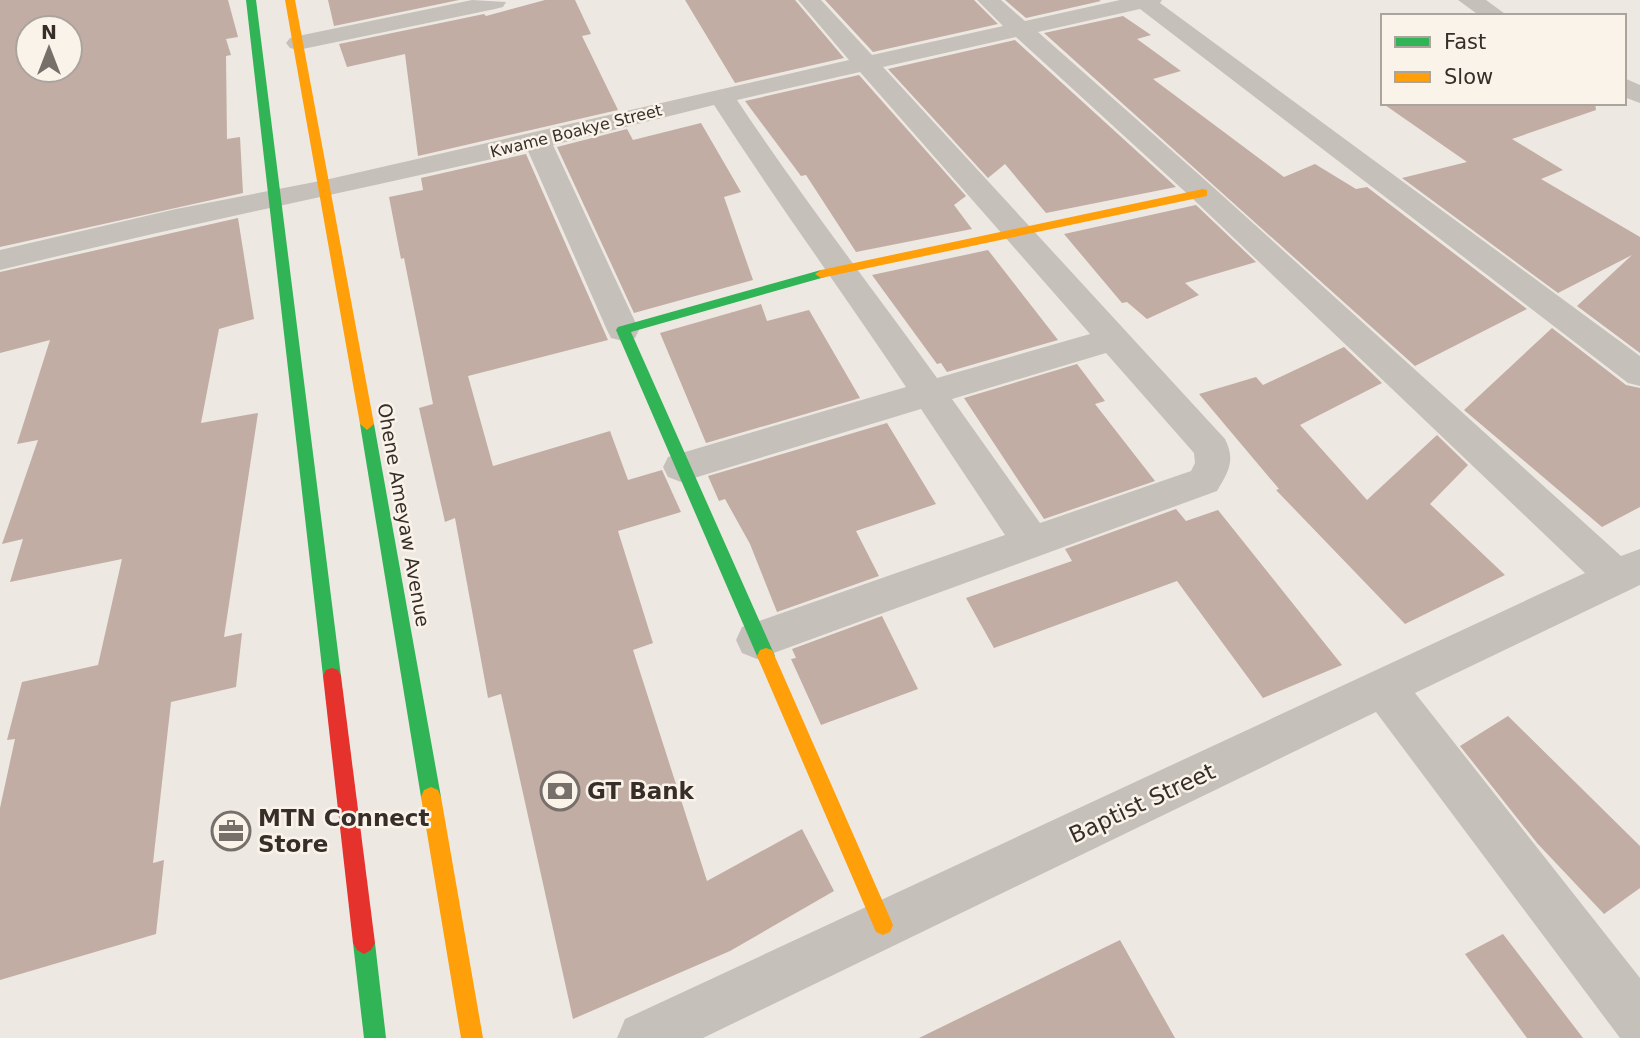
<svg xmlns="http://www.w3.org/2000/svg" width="1640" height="1038" font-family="'DejaVu Sans',sans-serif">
	<rect width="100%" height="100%" fill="#eee8e2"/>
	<path fill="#c1ada4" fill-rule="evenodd" d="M0,0H228L238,37L226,39L231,55L226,56L227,139L240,137L243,193L0,247ZM28,28H70V70H28Z
		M328,0H459L334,26Z
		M545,0H575L591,34L582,36L618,110L418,156L405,54L347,67L339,44L484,14L486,16Z
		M685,0H795L844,58L735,83Z
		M825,0H974L998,24L873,52Z
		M1005,0H1099L1101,1L1026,18Z
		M1123,16L1151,35L1137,39L1181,71L1153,79L1284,177L1315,164L1356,189L1367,187L1527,309L1415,366L1044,33Z
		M1015,40L1176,187L1046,213L1005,164L988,178L888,69Z
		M859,75L966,196L954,205L972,229L856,252L806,175L801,176L745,101Z
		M1382,103H1595L1596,110L1512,139L1563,170L1541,179L1640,237V353L1577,306L1632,255L1558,293L1402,178L1467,162Z
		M701,123L741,192L724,197L753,280L634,313L557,147L627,129L633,140Z
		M526,154L608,340L468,376L493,466L610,431L628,480L662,470L681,512L618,531L653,643L633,650L707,881L802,829L834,891L730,951L573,1019L501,694L488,698L455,518L445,522L419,408L433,404L404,258L401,259L389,197L423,190L421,178Z
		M1196,205L1256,262L1185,283L1199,295L1147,319L1127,302L1122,303L1064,234Z
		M238,218L254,319L219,329L201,423L258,413L224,637L242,633L236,687L171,702L153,863L164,860L156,934L0,980V808L15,739L7,740L22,682L98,665L122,559L10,582L23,539L2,544L38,440L17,444L50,340L0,353V272Z
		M988,250L1058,340L947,372L941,363L937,364L872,275Z
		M761,304L767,321L809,310L860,398L706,443L660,333Z
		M1552,328L1626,385L1640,388V507L1602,527L1464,410Z
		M1344,347L1382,383L1300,425L1367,500L1437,435L1468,465L1430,504L1505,575L1405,624L1276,490L1279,489L1199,394L1256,377L1263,385Z
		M1077,364L1105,401L1095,404L1155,481L1044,519L964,398Z
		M887,423L936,504L856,531L879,576L777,612L750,544L725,499L719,501L708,476Z
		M1176,509L1186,521L1218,510L1342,665L1263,698L1177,581L994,648L966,598L1072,561L1065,549Z
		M882,616L918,689L821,725L791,659L796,658L792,649Z
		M1508,716L1640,846V888L1604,914L1537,843L1460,746Z
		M1503,934L1583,1038H1527L1465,954Z
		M1120,940L1175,1038H919Z"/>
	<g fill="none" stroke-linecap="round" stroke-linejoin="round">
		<path fill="#c6c0bb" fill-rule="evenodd" d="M472,0L506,2L503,7L495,9L298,50L290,48L286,43L290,38L298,36Z
			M798,0H821L872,55L1003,26L977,0H1001L1025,21L1120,0H1162L1160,3L1640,356V386L1628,383L1140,9L1038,32L1213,187L1621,556L1640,549V585L1415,693L1640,978V1038H1620L1376,712L703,1038H617L625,1019L1585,573L1193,199L1016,37L883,67L1225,439C1236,461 1228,472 1217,491L757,659L742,653L736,640L742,627L1005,535L921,409L681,482L668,477L663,467L668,457L906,387C843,293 776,201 714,105L553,145L639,330L635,338L623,341L611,338L607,330L528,151C352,191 175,227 0,270V250L176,209L325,180L849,60ZM860,72L1090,334L937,378C870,285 800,195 737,100ZM1106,353L1194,453L1195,463L1191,471L1040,523L952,399Z
			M1458,0H1486L1508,16H1480Z
			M1624,78L1640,85V103L1624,97Z"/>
		<path fill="#30b455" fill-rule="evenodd" d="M246,0H256L341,676L338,682L332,684L326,682L323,676Z
			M821,270L827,274L825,277L631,332L775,656L772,662L766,664L760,662L757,656L616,330L618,327Z
			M367,418L374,424L441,797L438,804L431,807L424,804L421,797L360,424Z
			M364,932L371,936L375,943L386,1038H364L353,943L357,936Z"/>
		<path fill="#ff9f0a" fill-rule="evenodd" d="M285,0H295L374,424L367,430L360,424Z
			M1203,189L1207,190V196L821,278L815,274L821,270Z
			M766,648L772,650L890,918L893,925L890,932L883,935L876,932L757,656L760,650Z
			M431,787L438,790L441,797L483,1038H461L421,797L424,790Z"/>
		<path fill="#e5322d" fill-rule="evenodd" d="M332,668L338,670L341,676L375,943L371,950L364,954L357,950L353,943L323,676L326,670Z"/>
	</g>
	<defs>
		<symbol id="bank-ring" viewBox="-11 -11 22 22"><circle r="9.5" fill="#f9f3ea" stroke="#776f6a" stroke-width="1.5"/><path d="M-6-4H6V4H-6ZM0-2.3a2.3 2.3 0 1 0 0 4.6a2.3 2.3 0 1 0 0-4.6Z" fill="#776f6a"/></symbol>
		<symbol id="office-ring" viewBox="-11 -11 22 22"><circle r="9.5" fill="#f9f3ea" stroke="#776f6a" stroke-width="1.5"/><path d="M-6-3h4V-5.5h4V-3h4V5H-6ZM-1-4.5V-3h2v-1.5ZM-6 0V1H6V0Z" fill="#776f6a"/></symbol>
	</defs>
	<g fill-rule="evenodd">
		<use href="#bank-ring" x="538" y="769" width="44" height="44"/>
		<use href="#office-ring" x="209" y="809" width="44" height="44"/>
	</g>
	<g text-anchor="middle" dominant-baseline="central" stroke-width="5" stroke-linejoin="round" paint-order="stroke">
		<g font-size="16" fill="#372e29" stroke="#f9f3ea">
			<text transform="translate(576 131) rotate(-14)">Kwame Boakye Street</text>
		</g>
		<g font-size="19" fill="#372e29" stroke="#f9f3ea">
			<text transform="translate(404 515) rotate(80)">Ohene Ameyaw Avenue</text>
		</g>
		<g font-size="23" font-weight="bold" fill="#372e29" stroke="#f9f3ea" text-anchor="start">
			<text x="587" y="791">GT Bank</text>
			<text x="258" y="818">MTN Connect<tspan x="258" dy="26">Store</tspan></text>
		</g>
		<g font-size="23" fill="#372e29" stroke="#f9f3ea">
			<text transform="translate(1142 803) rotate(-25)">Baptist Street</text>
		</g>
	</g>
	<rect x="1381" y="14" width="245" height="91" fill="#f9f3ea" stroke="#aba49d" stroke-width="2"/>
	<rect x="1395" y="37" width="35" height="10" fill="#30b455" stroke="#aba49d" stroke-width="2"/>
	<text x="1444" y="49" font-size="21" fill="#372e29">Fast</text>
	<rect x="1395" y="72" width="35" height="10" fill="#ff9f0a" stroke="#aba49d" stroke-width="2"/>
	<text x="1444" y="84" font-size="21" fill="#372e29">Slow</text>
	<g transform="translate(49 49)"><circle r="33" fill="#f9f3ea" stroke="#aba49d" stroke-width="2"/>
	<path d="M0-5L12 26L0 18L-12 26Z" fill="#776f6a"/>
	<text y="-10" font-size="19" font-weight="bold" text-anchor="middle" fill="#372e29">N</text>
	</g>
</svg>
